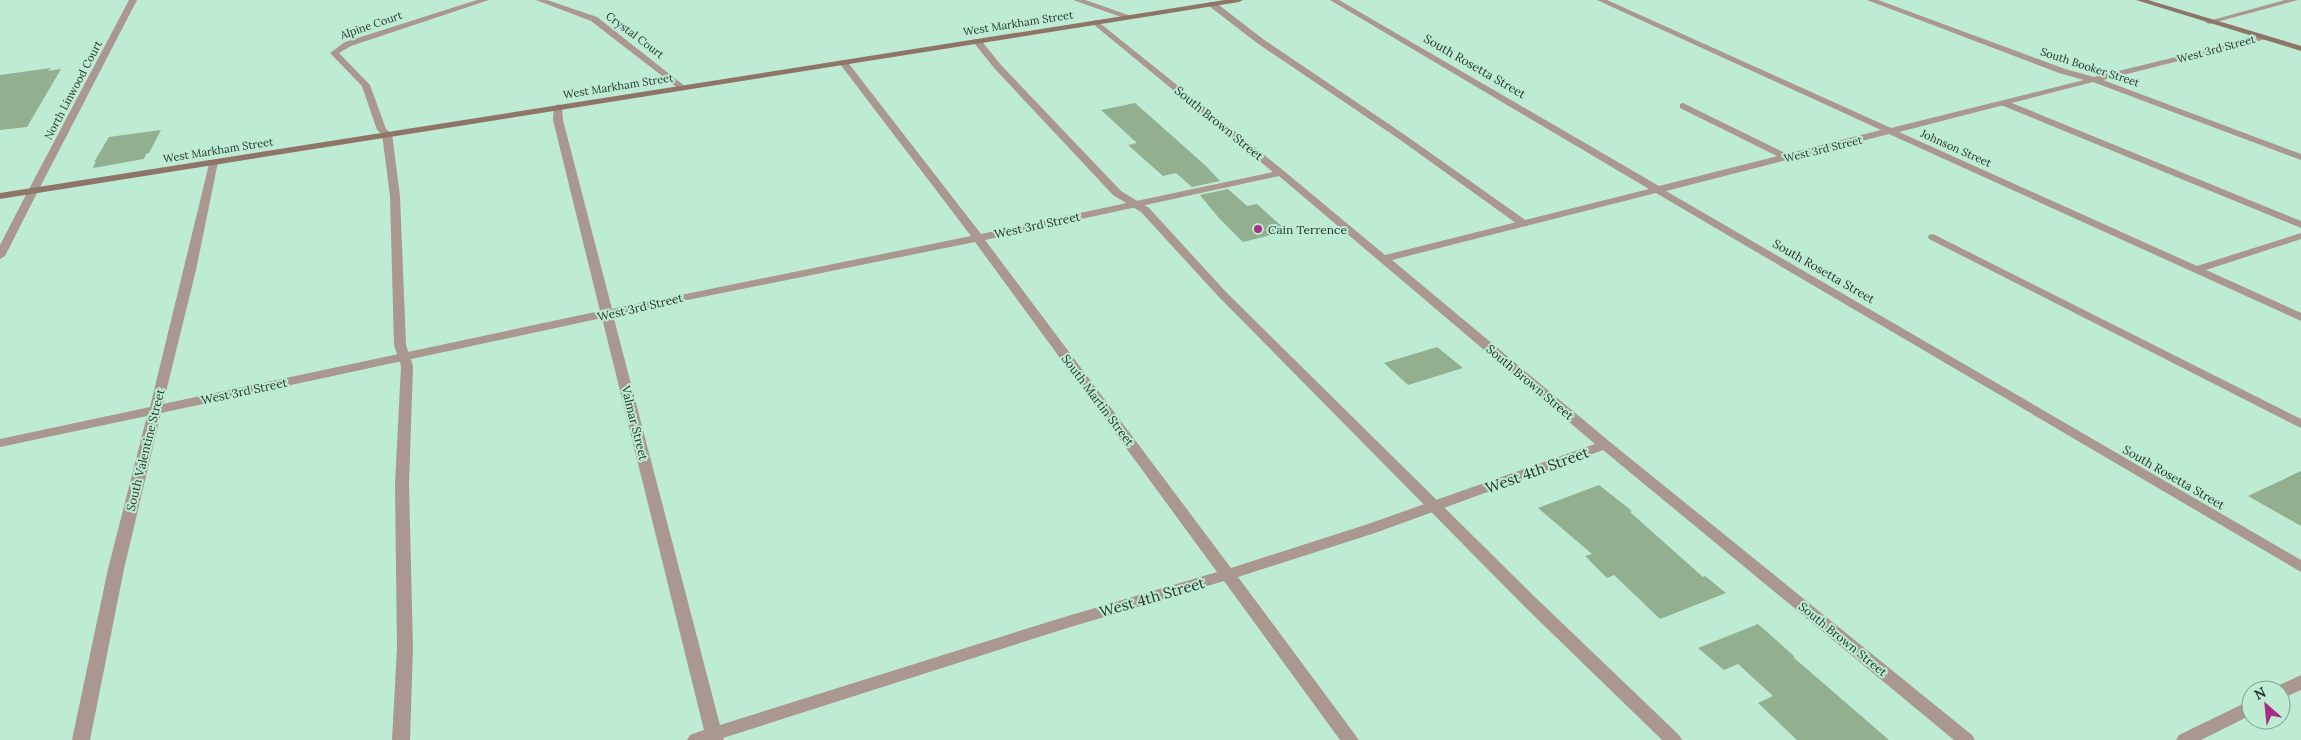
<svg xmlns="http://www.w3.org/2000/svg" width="2301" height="740" font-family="Lora,serif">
	<rect width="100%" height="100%" fill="#beebd4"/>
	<path fill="#92af8f" d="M51,68L48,71L61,69L27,127L0,130V75Z
		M1135,103L1206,166L1220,181L1192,187L1176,173L1163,176L1128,145L1137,143L1101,110Z
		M161,130L149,153L146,154L144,159L93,168L96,161L94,162L109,137Z
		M1228,189L1247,206L1257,204L1287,231L1243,242L1218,217L1200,195Z
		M1437,347L1463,368L1408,385L1384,363Z
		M2301,471V526L2248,496Z
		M1599,485L1632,511L1630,512L1703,577L1705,576L1726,593L1660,619L1614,575L1607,578L1585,556L1592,554L1538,508Z
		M1758,624L1795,657H1793L1889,740H1797L1758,703L1773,696L1738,664L1724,670L1698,648Z"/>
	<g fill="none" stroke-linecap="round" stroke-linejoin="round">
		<path fill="#aa978f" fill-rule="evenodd" d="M1209,2H1215L1263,39L1405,135L1528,222V226H1520L1399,139L1257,43L1209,6Z
			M974,39H980L1001,65L1121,191L1149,208L1226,292L1537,599L1679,735L1682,740H1662L1525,607L1218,296L1141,212L1113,195L995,69L974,43Z
			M2001,101H2007L2301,221V228L2001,105Z
			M1683,103L1791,156L1793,158L1791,160H1785L1680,108V104Z
			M387,131L392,134L400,196L406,345L413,366L409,484L413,648L410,740H392L397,648L395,484L401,366L394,345L390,196L382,134Z
			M33,188L38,191L5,256L0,259V245L28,191Z
			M1933,234L2301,419V428L1929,239L1928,237L1929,235Z"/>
		<path fill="#aa978f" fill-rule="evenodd" d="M129,0H137L38,191L37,193H29L28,191Z
			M477,0H489L351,46L339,53L370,85L386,129L392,134L390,136H384L377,130L362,86L330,53L345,42Z
			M536,0H547L597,17L686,87L679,89L591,21Z
			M1073,0H1085L1134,17L1127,19Z
			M1330,0H1339L1659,186L1881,130L1597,0H1607L1891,128L2084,80L2059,73L1867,0H1878L2065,69L2094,77L2266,35V39L2103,80L2301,154V160L2093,82L1899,132L2197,266L2301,233V239L2206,270L2301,313V321L1889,134L1666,191L2301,560V572L1656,193L1392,260L1610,442L1972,735L1975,740H1954L1603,450L1375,533L1238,577L1359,740H1340L1224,581L1064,629L723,738L724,740H687L690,735L704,730L602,318L161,413L124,569L90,740H72L108,569L147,416L0,447V439L150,407L210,160H216L218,162L196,270L163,404L600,311L553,120L554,107L558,104L562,107L563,120L612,309L971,236L840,64L839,62L843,60H846L981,234L1273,172L1093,24L1092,22L1096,20L1284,171L1385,255L1649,189ZM1279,176L1595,444L1365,525L1231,568L985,240ZM975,242L1217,572L1061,618L720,725L613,315Z
			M2285,0H2298L2209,24L2205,22Z
			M2301,675V690L2281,699V690H2274L2275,687Z
			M2251,700V715L2201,740H2176L2179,735Z"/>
		<path fill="#8f7469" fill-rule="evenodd" d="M1225,0H1243L1239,2L0,199V193Z
			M2136,0H2148L2301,46V51Z"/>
	</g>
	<circle fill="#a72e82" stroke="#beebd4" stroke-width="2" cx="1258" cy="229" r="5"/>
	<g text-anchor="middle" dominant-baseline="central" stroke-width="4" stroke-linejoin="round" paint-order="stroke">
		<g font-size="11" fill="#25372e" stroke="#beebd4">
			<text transform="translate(1018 23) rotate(-9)">West Markham Street</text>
			<text transform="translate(371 25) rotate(-19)">Alpine Court</text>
			<text transform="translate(635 35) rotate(37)">Crystal Court</text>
			<text transform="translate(2216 49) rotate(-15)">West 3rd Street</text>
			<text transform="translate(2090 67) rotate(18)">South Booker Street</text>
			<text transform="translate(618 86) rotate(-9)">West Markham Street</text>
			<text transform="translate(73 90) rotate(-62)">North Linwood Court</text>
			<text transform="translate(1956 148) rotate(24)">Johnson Street</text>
			<text transform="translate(1823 149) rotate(-14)">West 3rd Street</text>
			<text transform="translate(218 150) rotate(-9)">West Markham Street</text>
		</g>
		<g font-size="12" fill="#25372e" stroke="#beebd4">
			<text transform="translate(1475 66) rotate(30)">South Rosetta Street</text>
			<text transform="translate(1219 123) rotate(39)">South Brown Street</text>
			<text transform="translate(1037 225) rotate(-12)">West 3rd Street</text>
			<text transform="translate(1824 271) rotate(30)">South Rosetta Street</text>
			<text transform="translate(640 307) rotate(-13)">West 3rd Street</text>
			<text transform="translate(1530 382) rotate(40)">South Brown Street</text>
			<text transform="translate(244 391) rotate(-12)">West 3rd Street</text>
			<text transform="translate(1098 400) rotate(53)">South Martin Street</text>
			<text transform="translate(635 423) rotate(76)">Valmar Street</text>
			<text transform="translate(145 450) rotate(-76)">South Valentine Street</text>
			<text transform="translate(2174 477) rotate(30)">South Rosetta Street</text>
			<text transform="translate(1843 639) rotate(39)">South Brown Street</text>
		</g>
		<g font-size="12" fill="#25372e" stroke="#beebd4" text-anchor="start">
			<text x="1268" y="229">Cain Terrence</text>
		</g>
		<g font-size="15" fill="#25372e" stroke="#beebd4">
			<text transform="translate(1537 470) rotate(-20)">West 4th Street</text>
			<text transform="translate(1152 597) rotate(-16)">West 4th Street</text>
		</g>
	</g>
	<g transform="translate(2266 705) rotate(333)"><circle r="24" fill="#beebd4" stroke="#81a392"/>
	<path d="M0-4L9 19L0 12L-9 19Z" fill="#a72e82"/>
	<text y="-8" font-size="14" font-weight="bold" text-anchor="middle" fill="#25372e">N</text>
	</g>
</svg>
